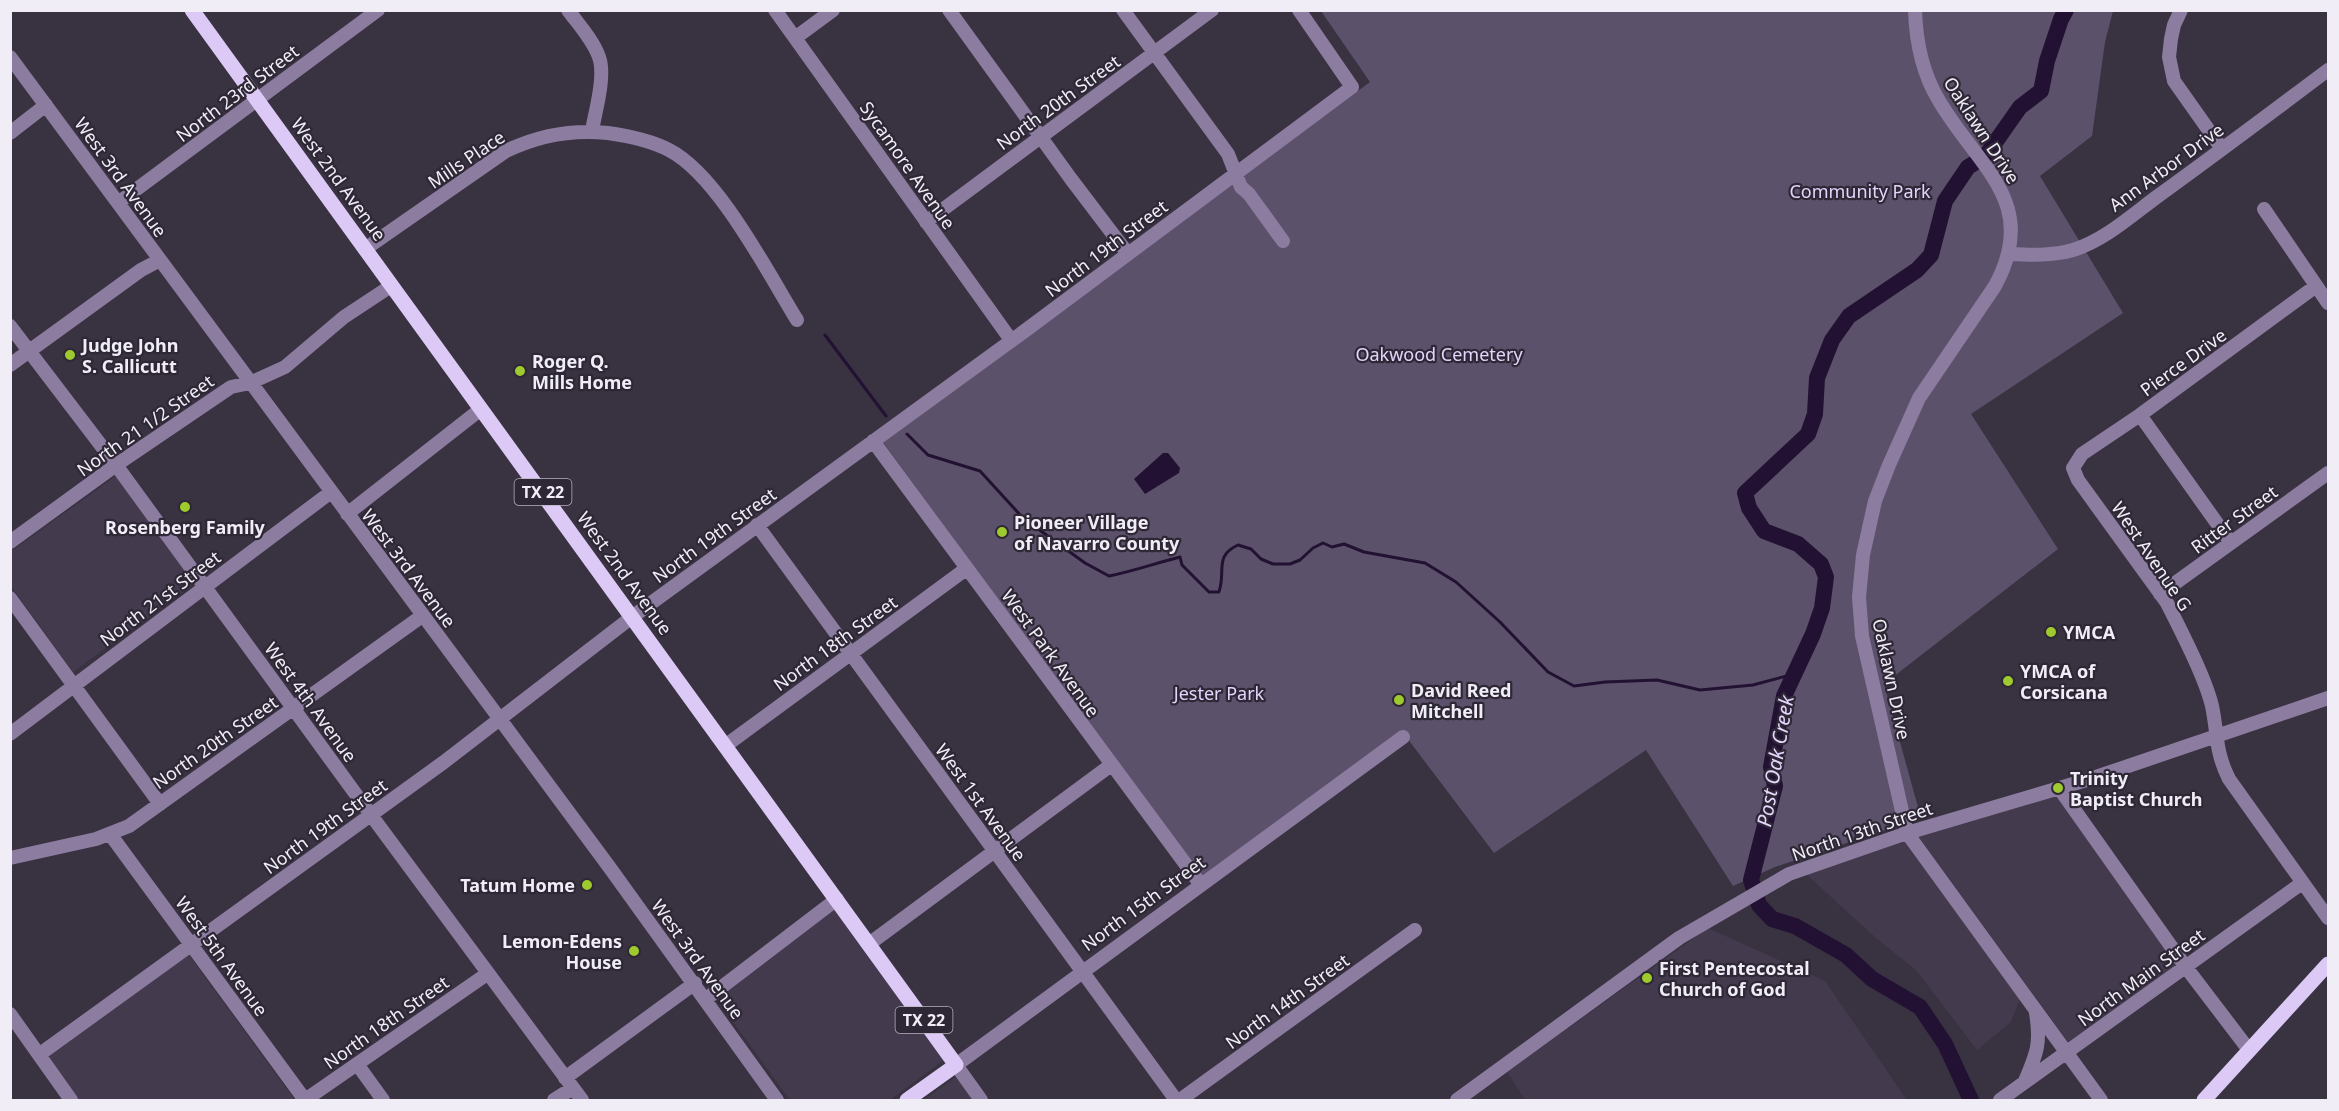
<svg xmlns="http://www.w3.org/2000/svg" width="2339" height="1111" font-family="'Noto Sans',sans-serif">
	<rect width="100%" height="100%" fill="#383241"/>
	<path fill="#433a4e" d="M116,476L194,584L73,672L11,586L10,552Z
		M2058,796L2179,965L2069,1043L1918,836Z
		M1907,839L2021,996L2011,1022L1977,1050L1916,970L1877,939L1807,875Z
		M834,909L944,1060L890,1100H790L714,996Z
		M1708,928L1825,981L1907,1100H1525L1507,1072Z
		M188,954L294,1099L77,1100L47,1058Z
		M957,1076L975,1100H924Z"/>
	<path fill="#5c516a" d="M1321,11H2113L2105,42L2092,136L2040,176L2123,313L1971,414L2058,549L1884,684L1921,818L1775,867L1733,886L1646,750L1494,853L1401,730L1202,878L883,442L1370,82Z"/>
	<path fill="#213" d="M1163,453H1168L1180,468L1179,473L1145,494L1134,479Z"/>
	<g fill="none" stroke-linecap="round" stroke-linejoin="round">
		<path stroke="#213" stroke-width="3" d="M825,335L886,416
			M907,434L928,455L980,471L1023,518L1085,563L1109,576C1134,571 1156,563 1180,557L1182,565L1209,592H1219L1220,588C1225,568 1215,556 1238,545L1251,549L1261,559L1273,564H1290L1300,560L1313,548L1323,543L1332,547L1344,544L1364,552L1425,563L1456,582L1500,622L1548,672L1574,686L1605,682L1657,680L1700,690L1753,685L1794,674"/>
		<path stroke="#213" stroke-width="16" d="M1987,154L2020,107L2041,91L2047,61L2061,19L2066,10
			M1971,1100L1945,1044L1920,1007L1872,979L1846,955L1795,926L1772,919L1759,905L1751,880L1775,786L1771,767L1784,696L1813,634L1822,608L1826,577L1821,564L1798,544L1764,531L1749,508L1745,493L1808,434L1815,414L1817,378L1832,340L1849,316L1917,270L1931,255L1945,201L1968,167L1973,164"/>
		<path stroke="#8c7ca0" stroke-width="14" d="M568,10C579,25 593,40 599,57C606,76 595,112 592,131
			M775,10L1011,340
			M949,10L1071,179L1128,254
			M1123,10L1228,154L1241,187L1249,194L1283,241
			M1915,10C1916,42 1922,72 1938,99C1977,167 2041,201 1995,286L1919,398L1889,465L1875,501L1863,555L1859,597L1862,636L1907,833L2101,1100
			M2181,10L2174,25L2171,39L2169,57L2174,81L2222,149
			M795,38L833,10
			M10,57L610,868L777,1100
			M10,133L46,105
			M118,203L378,10
			M2264,209L2328,303
			M926,222L1212,10
			M365,249L506,151C539,135 571,129 608,133C629,136 650,140 669,150C718,175 768,273 797,320
			M2010,254C2031,255 2052,256 2073,250C2105,240 2132,215 2158,196C2216,154 2272,112 2328,70
			M2316,286L2140,415L2082,454L2073,468L2078,480L2167,603C2181,631 2205,677 2212,706C2218,735 2215,751 2229,779L2328,918
			M10,326L116,465L371,815L582,1100
			M10,365L141,270L160,260
			M2140,415L2231,543
			M873,441L1201,885
			M347,514L481,409
			M757,525L1176,1100
			M10,542L116,465L231,387L250,383L285,367L344,317L391,286
			M2160,594L2328,473
			M10,598L160,804
			M10,734L331,492
			M725,746L966,569
			M2059,788L2185,966L2249,1050
			M110,834L305,1100
			M10,858L96,839L129,826L422,616
			M869,944L1111,765
			M706,999L837,899
			M10,1014L71,1100
			M40,1054L444,762L632,617L1026,330L1352,87L1299,10
			M357,1064L383,1100
			M565,1078L695,983
			M2025,1081C2037,1053 2041,1043 2036,1013
			M305,1100L487,974
			M554,1100L573,1088
			M981,1100L956,1065L1403,737
			M1180,1100L1415,930
			M1457,1100L1679,938L1789,874L1907,833L2090,779L2328,698
			M2000,1100L2302,883"/>
		<path stroke="#dcc9f6" stroke-width="15" d="M192,10L956,1065L907,1100
			M2204,1100L2328,964"/>
	</g>
	<g fill="#9eca2e" stroke="#2e2836" stroke-width="2">
		<circle cx="70" cy="355" r="6"/>
		<circle cx="520" cy="371" r="6"/>
		<circle cx="185" cy="507" r="6"/>
		<circle cx="1002" cy="532" r="6"/>
		<circle cx="2051" cy="632" r="6"/>
		<circle cx="2008" cy="681" r="6"/>
		<circle cx="1399" cy="700" r="6"/>
		<circle cx="2058" cy="788" r="6"/>
		<circle cx="587" cy="885" r="6"/>
		<circle cx="634" cy="951" r="6"/>
		<circle cx="1647" cy="978" r="6"/>
	</g>
	<g text-anchor="middle" dominant-baseline="central" stroke-width="4.5" stroke-linejoin="round" paint-order="stroke">
		<g fill="#2e2836" stroke="#b6b2bd" stroke-width="1.5">
			<rect x="514.5" y="479" width="57" height="26" rx="4.5"/>
			<rect x="895.5" y="1007" width="57" height="26" rx="4.5"/>
		</g>
		<g font-size="16" font-weight="bold" fill="#f1edf7">
			<text x="543" y="492">TX 22</text>
			<text x="924" y="1020">TX 22</text>
		</g>
		<g font-size="18" fill="#f1edf7" stroke="#2e2836">
			<text transform="translate(237 93) rotate(-37)">North 23rd Street</text>
			<text transform="translate(1058 102) rotate(-36)">North 20th Street</text>
			<text transform="translate(1982 130) rotate(57)">Oaklawn Drive</text>
			<text transform="translate(466 159) rotate(-34)">Mills Place</text>
			<text transform="translate(908 165) rotate(55)">Sycamore Avenue</text>
			<text transform="translate(2166 167) rotate(-36)">Ann Arbor Drive</text>
			<text transform="translate(121 177) rotate(54)">West 3rd Avenue</text>
			<text transform="translate(339 179) rotate(54)">West 2nd Avenue</text>
			<text transform="translate(1106 248) rotate(-37)">North 19th Street</text>
			<text transform="translate(2183 362) rotate(-36)">Pierce Drive</text>
			<text transform="translate(145 425) rotate(-35)">North 21 1/2 Street</text>
			<text transform="translate(2234 519) rotate(-36)">Ritter Street</text>
			<text transform="translate(714 535) rotate(-36)">North 19th Street</text>
			<text transform="translate(2152 556) rotate(56)">West Avenue G</text>
			<text transform="translate(409 568) rotate(53)">West 3rd Avenue</text>
			<text transform="translate(625 573) rotate(54)">West 2nd Avenue</text>
			<text transform="translate(160 598) rotate(-37)">North 21st Street</text>
			<text transform="translate(835 643) rotate(-36)">North 18th Street</text>
			<text transform="translate(1051 653) rotate(54)">West Park Avenue</text>
			<text transform="translate(1892 679) rotate(78)">Oaklawn Drive</text>
			<text transform="translate(311 702) rotate(54)">West 4th Avenue</text>
			<text transform="translate(215 742) rotate(-35)">North 20th Street</text>
			<text transform="translate(981 802) rotate(54)">West 1st Avenue</text>
			<text transform="translate(325 826) rotate(-36)">North 19th Street</text>
			<text transform="translate(1862 831) rotate(-19)">North 13th Street</text>
			<text transform="translate(1143 903) rotate(-36)">North 15th Street</text>
			<text transform="translate(222 956) rotate(54)">West 5th Avenue</text>
			<text transform="translate(698 959) rotate(54)">West 3rd Avenue</text>
			<text transform="translate(2141 977) rotate(-36)">North Main Street</text>
			<text transform="translate(1287 1001) rotate(-36)">North 14th Street</text>
			<text transform="translate(386 1022) rotate(-35)">North 18th Street</text>
		</g>
		<g font-size="18" fill="#e4d3fb" stroke="#2e2836">
			<text x="1860" y="191">Community Park</text>
			<text x="1439" y="354">Oakwood Cemetery</text>
			<text x="1219" y="693">Jester Park</text>
		</g>
		<g font-size="18" font-weight="bold" fill="#f1edf7" stroke="#2e2836" text-anchor="start">
			<text x="82" y="345">Judge John<tspan x="82" dy="21">S. Callicutt</tspan></text>
			<text x="532" y="361">Roger Q.<tspan x="532" dy="21">Mills Home</tspan></text>
			<text x="1014" y="522">Pioneer Village<tspan x="1014" dy="21">of Navarro County</tspan></text>
			<text x="185" y="527" text-anchor="middle">Rosenberg Family</text>
			<text x="2063" y="632">YMCA</text>
			<text x="2020" y="671">YMCA of<tspan x="2020" dy="21">Corsicana</tspan></text>
			<text x="1411" y="690">David Reed<tspan x="1411" dy="21">Mitchell</tspan></text>
			<text x="2070" y="778">Trinity<tspan x="2070" dy="21">Baptist Church</tspan></text>
			<text x="575" y="885" text-anchor="end">Tatum Home</text>
			<text x="622" y="941" text-anchor="end">Lemon-Edens<tspan x="622" dy="21">House</tspan></text>
			<text x="1659" y="968">First Pentecostal<tspan x="1659" dy="21">Church of God</tspan></text>
		</g>
		<g font-size="20" font-style="italic" fill="#e7d6fe" stroke="#2e2836">
			<text transform="translate(1775 761) rotate(-80)">Post Oak Creek</text>
		</g>
	</g>
	<rect width="2339" height="1111" fill="none" stroke="#f1edf7" stroke-width="24"/>
</svg>
